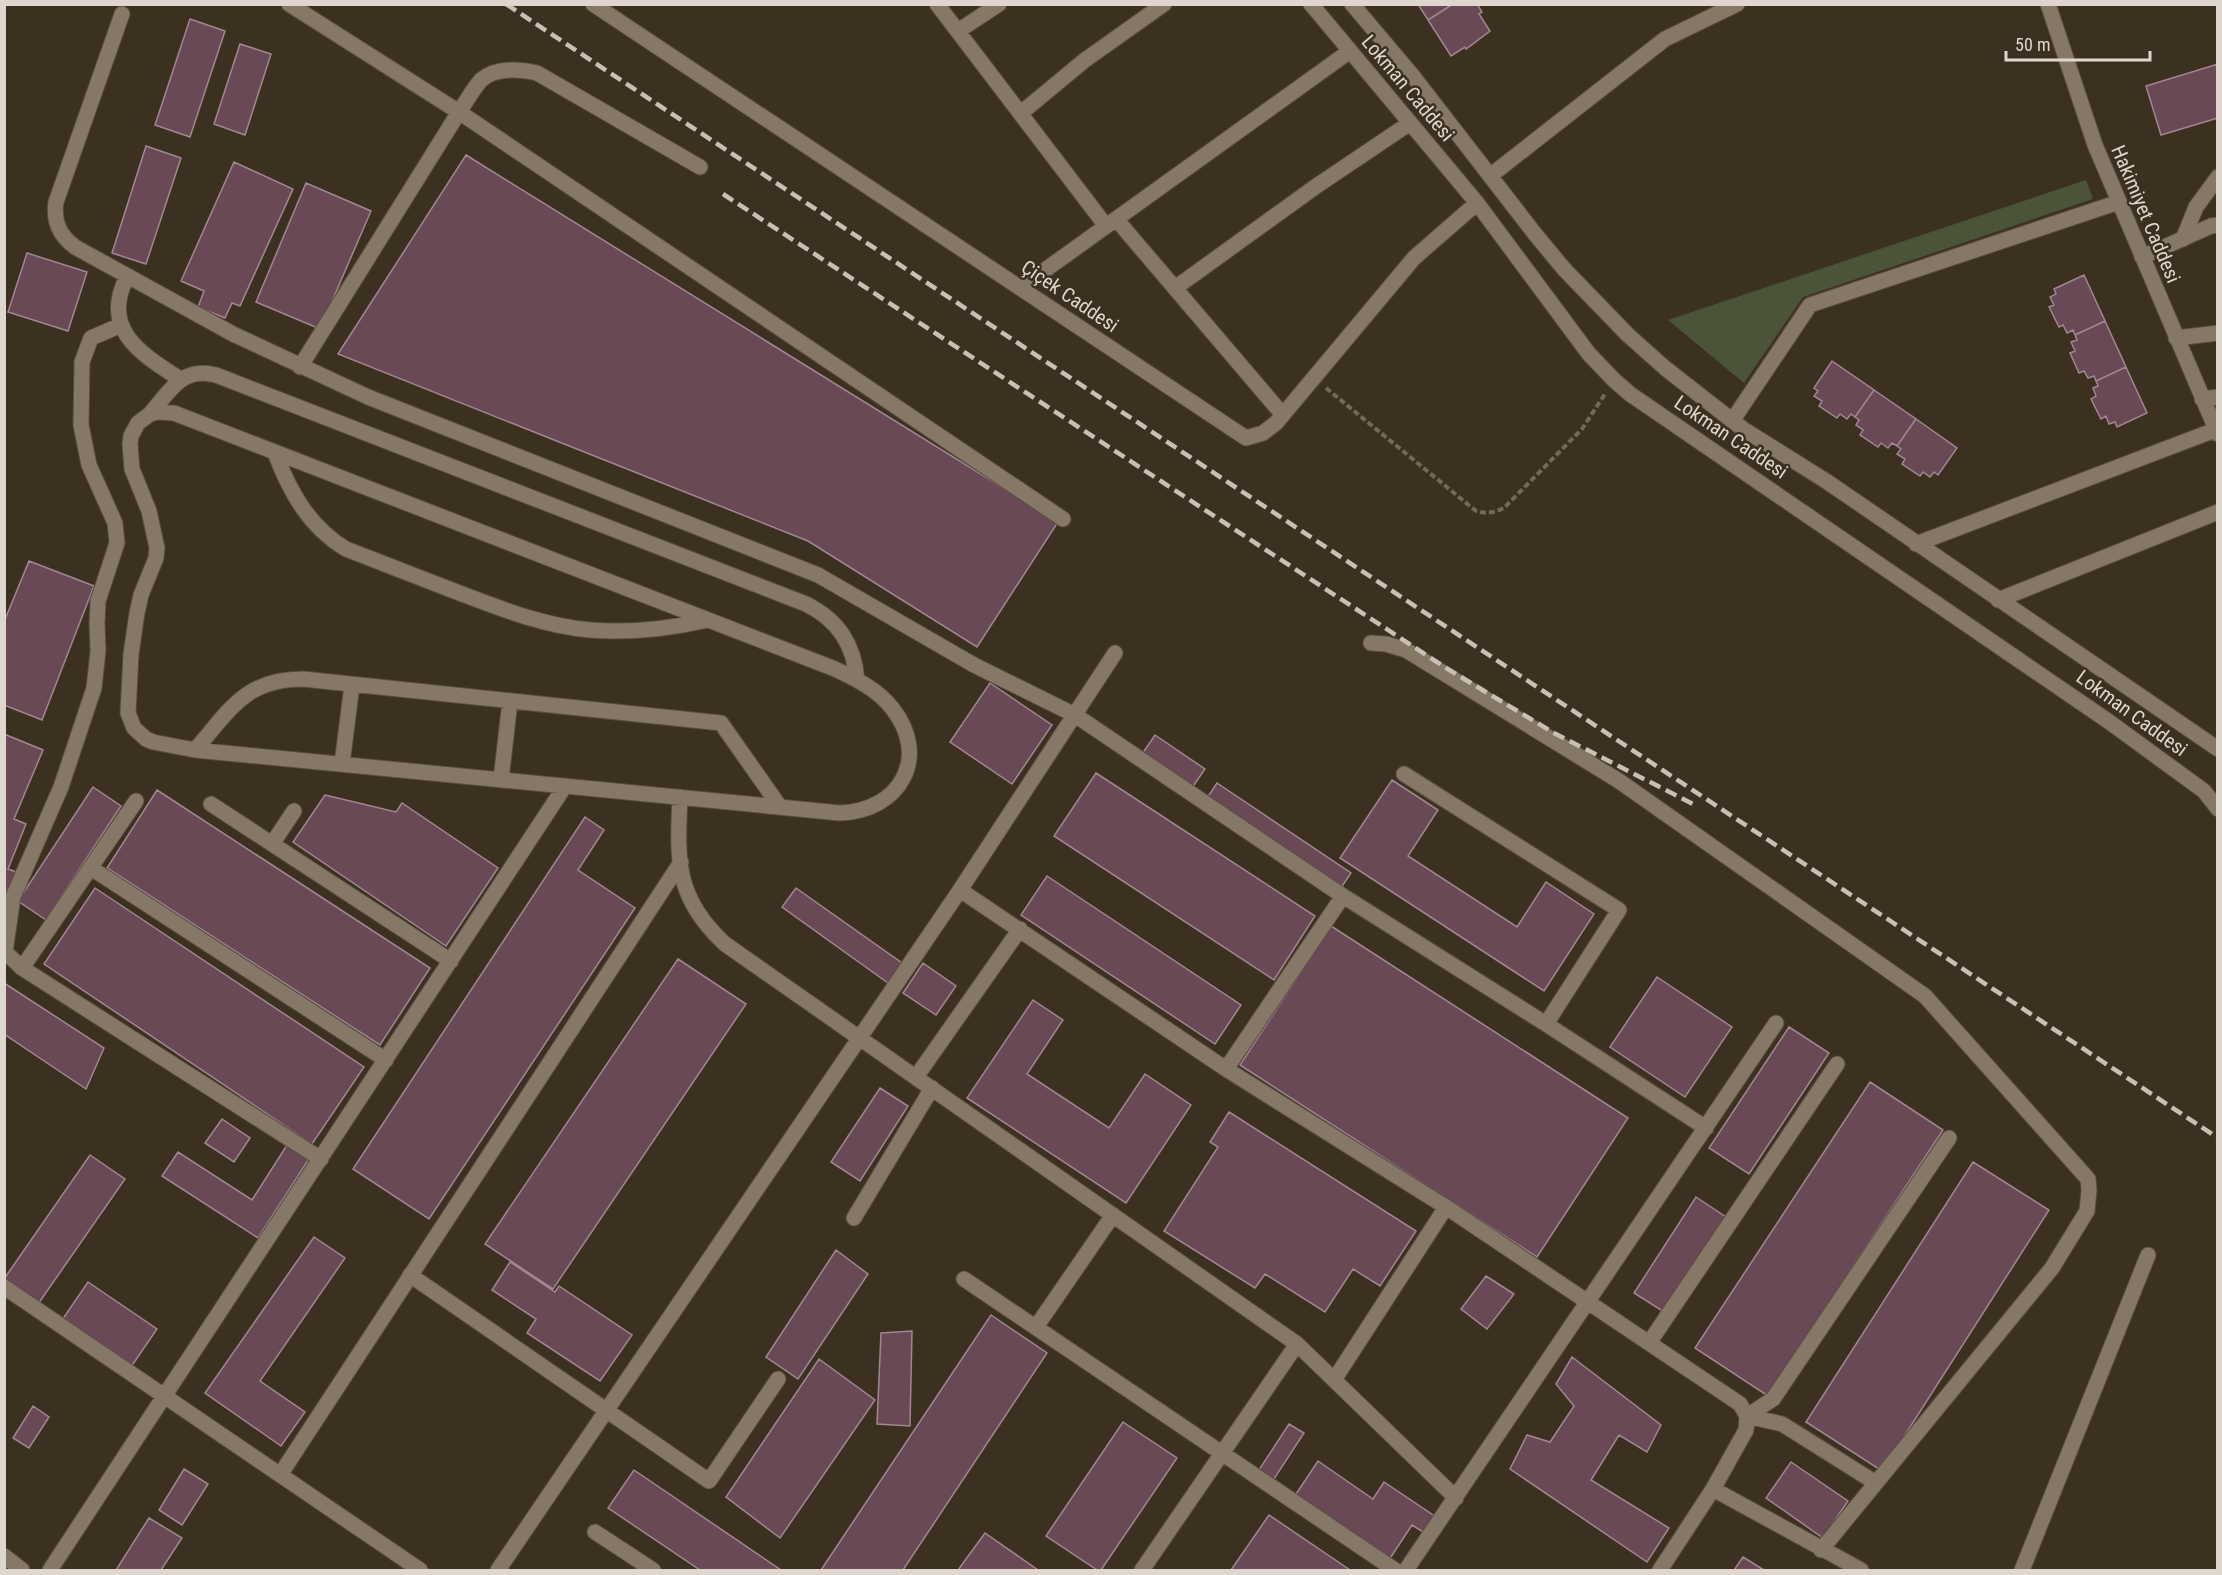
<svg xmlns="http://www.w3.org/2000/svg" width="2222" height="1575" font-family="'Roboto Condensed',sans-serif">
	<rect width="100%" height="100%" fill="#3c3020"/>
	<path fill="#4b5339" d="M2086,180L2093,199L1803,297L1744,383L1668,320Z"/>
	<path fill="#6a4956" stroke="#a08891" stroke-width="1.5" d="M1418,4H1453L1428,20Z
		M1453,4H1477L1482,12L1479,14L1490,31L1466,49L1465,47L1451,56L1428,20Z
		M190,19L225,31L190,137L155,125Z
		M240,44L271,54L245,135L214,124Z
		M2218,64V118L2161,135L2146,86Z
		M146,146L181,158L146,264L112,253Z
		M466,155L1058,522L977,647L808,541L338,354Z
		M234,162L293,189L240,306L232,303L225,318L198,307L204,291L181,281Z
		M306,183L371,211L320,329L256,302Z
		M27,253L87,272L68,331L8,312Z
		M2084,275L2105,321L2075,335L2073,330L2067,333L2063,325L2059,327L2049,307L2054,305L2050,297L2056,294L2054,289Z
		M2105,321L2126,367L2096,381L2094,376L2088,378L2084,371L2079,373L2070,353L2075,351L2071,342L2077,340L2075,335Z
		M1832,361L1874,390L1855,417L1851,414L1847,419L1840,414L1837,418L1819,406L1822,401L1814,396L1818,391L1814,388Z
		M2126,367L2147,413L2117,427L2115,422L2109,424L2106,416L2101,419L2091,399L2096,396L2093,388L2098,386L2096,381Z
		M1874,390L1916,419L1897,446L1892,443L1888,448L1881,443L1878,447L1860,435L1863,430L1856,425L1859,420L1855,417Z
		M1916,419L1957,448L1938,475L1934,472L1930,477L1923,472L1920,476L1902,464L1905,459L1897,454L1901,449L1897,446Z
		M29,561L94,586L42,720L4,705V622Z
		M990,683L1052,725L1012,784L950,742Z
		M4,734L43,750L14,819L26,824L8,869L19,873L12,892L4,889Z
		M1155,735L1205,769L1192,788L1142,754Z
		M1096,773L1315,916L1274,980L1054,836Z
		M1392,780L1438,810L1408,856L1517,927L1546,882L1594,914L1544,991L1340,858Z
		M1217,783L1351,873L1341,888L1207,798Z
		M93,787L121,806L46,920L18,901Z
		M157,790L430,968L380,1045L107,868Z
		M325,795L396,812L402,803L498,868L446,946L293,842Z
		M585,817L604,830L578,870L635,908L429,1219L353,1169Z
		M1047,876L1241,1005L1215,1044L1021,915Z
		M95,888L364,1067L312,1144L44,964Z
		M796,888L902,963L888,983L782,907Z
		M1331,926L1628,1118L1537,1257L1240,1065Z
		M678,959L746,1004L553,1289L485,1244Z
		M923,963L956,986L936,1015L903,993Z
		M1657,977L1732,1027L1685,1097L1610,1047Z
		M4,983L104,1048L86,1089L4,1034Z
		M1033,1000L1063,1020L1027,1074L1109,1128L1145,1074L1191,1105L1126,1203L967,1098Z
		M1789,1027L1829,1053L1749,1174L1709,1148Z
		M1870,1082L1943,1130L1768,1396L1695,1348Z
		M880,1088L908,1106L860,1181L831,1162Z
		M1229,1112L1416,1231L1380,1286L1353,1269L1325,1312L1265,1274L1255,1288L1164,1231L1218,1147L1210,1142Z
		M222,1119L250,1138L234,1162L205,1143Z
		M287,1145L309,1159L258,1238L162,1176L178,1152L252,1200Z
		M90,1155L125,1179L36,1307L4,1285V1279Z
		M1973,1162L2049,1210L1882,1471L1806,1422Z
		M1696,1197L1726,1217L1664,1312L1634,1293Z
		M314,1237L345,1258L260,1381L305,1412L281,1446L205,1393Z
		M836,1250L868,1274L798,1379L766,1357Z
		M510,1262L555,1292L559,1286L632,1335L600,1381L527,1333L536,1319L492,1290Z
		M1486,1276L1514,1294L1487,1329L1461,1309Z
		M88,1282L157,1329L129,1370L60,1323Z
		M991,1315L1047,1353L903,1570H821Z
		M912,1331L910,1426L877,1424L881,1333Z
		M1572,1357L1661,1425L1647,1452L1619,1435L1591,1480L1669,1528L1647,1562L1510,1469L1527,1435L1550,1442L1574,1406L1556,1384Z
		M819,1359L875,1400L780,1538L726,1497Z
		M33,1406L49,1417L29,1448L13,1438Z
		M1123,1422L1177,1458L1101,1570H1097L1046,1536Z
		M1289,1424L1304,1433L1270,1485L1255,1476Z
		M1318,1461L1373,1499L1384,1482L1439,1519L1428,1535L1412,1525L1387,1563L1292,1500Z
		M1791,1462L1848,1501L1823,1538L1766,1498Z
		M184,1469L208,1484L182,1525L159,1510Z
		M634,1470L781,1570H700L608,1508Z
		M1269,1515L1350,1570H1231Z
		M149,1518L182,1538L161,1570H116Z
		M985,1533L1038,1570H958Z
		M1743,1557L1764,1570H1734Z"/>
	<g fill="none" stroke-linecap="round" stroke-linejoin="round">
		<defs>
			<path id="minor" d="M289,4L459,112L1063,519
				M593,4L1246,438L1263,433L1276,423L1414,258L1477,203
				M937,4L1106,226
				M1311,4L1477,203L1589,354L1614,380L1630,394L2108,721L2204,791L2218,809
				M1352,4L1412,75L1535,234L1564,269L1628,335L1665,368L1743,429L1826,481L2218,749
				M2048,4L2095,145L2218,434
				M122,14L56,202C53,221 59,235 75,247L233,334L368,397L818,575L974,665L1075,715L1343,896L1546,1024L1706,1128
				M958,31L999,4
				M1021,113L1085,60L1164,4
				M1490,176L1665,39L1737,4
				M1116,219L1283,415
				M2183,239L2196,207L2218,177
				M2142,257L2211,226L2218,225
				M127,277C100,329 141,354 180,379
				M1020,288L1350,51
				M1175,288L1315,187L1410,123
				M121,325L91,338L82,362L81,425L89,465L115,523L117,543L98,601L97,623L98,651L94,688L61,787L13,897L5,952L22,968L321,1159
				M2176,338L2218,333
				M300,367L459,112C466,102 473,89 481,80C496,67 519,69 537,73L700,167
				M2202,399L2218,397
				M158,412L174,413L835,669C856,679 877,689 892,708C931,757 900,811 840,813L195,750L153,742L146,739L134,728L128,713L131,654L137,613L141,595L156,558L157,548L149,511L132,469L130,444L131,436L138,423L150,414Z
				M150,414C170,391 182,366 216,375L806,604C838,620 854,644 857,680
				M1732,421L1810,305L2119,202
				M275,453C290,492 309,527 346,549C384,564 423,579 462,594C504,610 545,626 590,630C630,633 669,629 708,620
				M1916,544L2215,430
				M1998,600L2218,512
				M1371,643L1386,644L1406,650L1619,781L1925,996L2088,1179L2089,1190L2087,1211L2052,1268L1821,1550
				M195,750C230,710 245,679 303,679L721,723L780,807
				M342,764L352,685
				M1404,774L1619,910L1546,1024
				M501,780L510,701
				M680,797C677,861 675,898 725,944L1297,1344L1456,1498
				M211,804L451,961
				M272,844L294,811
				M91,868L386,1060
				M960,890L1226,1069L1446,1207L1740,1404L1747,1416L1746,1430L1713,1489L1660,1570
				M22,968L136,801
				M1226,1069L1343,896
				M916,1077L1020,929
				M854,1218L932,1088
				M410,1275L709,1481L778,1379
				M964,1279L1395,1570
				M4,1287L420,1570
				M1036,1327L1113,1215
				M1649,1343L1837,1064
				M1334,1380L1446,1207
				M1747,1416L1773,1399L1949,1138
				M1747,1416L1782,1424L1876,1483
				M280,1475L681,862
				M1713,1489L1861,1570
				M595,1532L653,1570
				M4,1556L22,1570
				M50,1570L565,786
				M498,1570L960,890L1115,653
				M1142,1570L1297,1344
				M1406,1570L1776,1023
				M2022,1570L2148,1255"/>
		</defs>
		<use href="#minor" stroke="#584d40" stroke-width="17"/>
		<path stroke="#73685a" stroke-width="4" stroke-dasharray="6 3" stroke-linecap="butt" d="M1326,388L1476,511C1486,514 1494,513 1504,508L1582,429L1605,394"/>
		<use href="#minor" stroke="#867866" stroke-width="15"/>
		<path stroke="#c8bfb5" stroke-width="4.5" stroke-dasharray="12 6" stroke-linecap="butt" d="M506,4L2218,1138
			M723,194L1446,668L1554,733L1693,804"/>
	</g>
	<g text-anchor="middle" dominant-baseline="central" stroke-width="5" stroke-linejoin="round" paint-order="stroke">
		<g font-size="20" fill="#dfd7cd" stroke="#3c3020">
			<text transform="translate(1408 88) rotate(50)">Lokman Caddesi</text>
			<text transform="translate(2146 214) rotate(67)">Hakimiyet Caddesi</text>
			<text transform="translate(1070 296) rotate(34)">Çiçek Caddesi</text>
			<text transform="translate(1731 437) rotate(34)">Lokman Caddesi</text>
			<text transform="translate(2132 713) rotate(36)">Lokman Caddesi</text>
		</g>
	</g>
	<rect width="2222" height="1575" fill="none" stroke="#dfd7cd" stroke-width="12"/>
	<path d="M2006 51v9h144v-9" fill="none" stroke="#dfd7cd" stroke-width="3"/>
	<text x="2015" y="51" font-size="18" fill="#dfd7cd" stroke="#3c3020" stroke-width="4.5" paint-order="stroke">50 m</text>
</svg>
